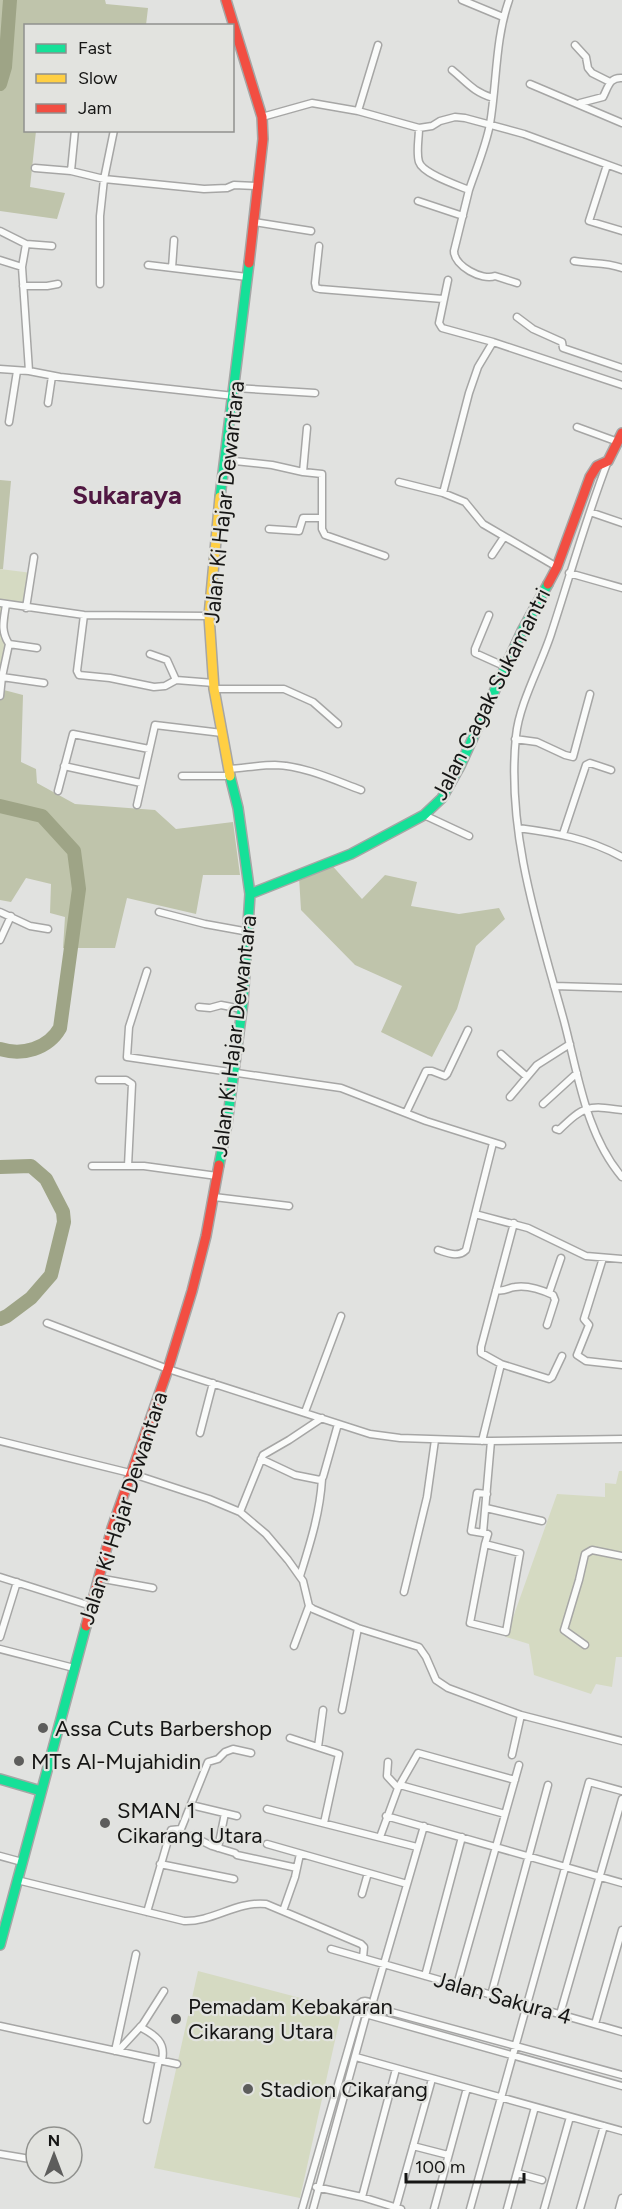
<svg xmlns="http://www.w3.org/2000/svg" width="622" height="2209" font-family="Figtree,sans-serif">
	<rect width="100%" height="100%" fill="#e1e2e0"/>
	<path fill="#d5dac2" d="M0,569L32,573L27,605L10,603L2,689H0Z
		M619,1471H622V1657H616L612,1687L596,1684L591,1694L534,1675L529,1644L506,1637L557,1494L605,1497V1483L616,1484Z
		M198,1971L342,2009L300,2198L154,2168Z"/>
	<path fill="#bfc4ab" d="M0,0H105L106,4L148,8L146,25L26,26V130L36,131L30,187L65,193L57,219L0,211Z
		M0,480L11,481L3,569H0Z
		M0,689L23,695L21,762L36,769L37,783L75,804L155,810L176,829L233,822L240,875H203L196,914L127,898L115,948H63L65,917L50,913L51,884L26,878L11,902L0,900Z
		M329,862L362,899L385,875L417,882L411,906L459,914L499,908L505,919L476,946L457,1009L432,1057L381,1032L402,986L355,965L301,910L299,877Z"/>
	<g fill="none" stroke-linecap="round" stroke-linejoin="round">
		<path stroke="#9ea486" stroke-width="14" d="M0,84L5,67L10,0
			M0,806L42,816L74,851L79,889L60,1028C48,1049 22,1056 0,1049
			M0,1167L31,1166L46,1179L63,1212L64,1222L51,1275L31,1298L7,1316L0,1319"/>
		<defs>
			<path id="street" d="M462,0L503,17
				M575,45L586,57L588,68L592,73L610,82
				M452,70C468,83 472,91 493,98
				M530,84L622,123
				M580,103L603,97C608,88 609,77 622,78
				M358,111L378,45
				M262,117L312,103L358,111L419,128L432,126L440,121L455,117L465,118L524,134L622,170
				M419,128C419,139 416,152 419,162C423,174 457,185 469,190L454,251C454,266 482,281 495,276L517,283
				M607,165L589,221L622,231
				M35,168L71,171L104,179L204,189L227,188L234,185L257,186
				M71,171L75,130
				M469,190C476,169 486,146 490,124C497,82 495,40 509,0
				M418,201L463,216
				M254,222L311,231
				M0,231L26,244L22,267
				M26,244L52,246
				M319,246L315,283L316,288L320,289L443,299
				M0,260L22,267L29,371L60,377L234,396
				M574,261C591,264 606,262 622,268
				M148,265L247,277
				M172,268L174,240
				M448,280L439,323L442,328L493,342L622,385
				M100,284V216L104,179L114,130
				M23,286H47L58,284
				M517,317L533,329L562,342L563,348L622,368
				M0,369L29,371
				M235,388L315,393
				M48,403L52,376
				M9,422L17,371
				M577,427L618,442
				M225,460L272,465L303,472L307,428
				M608,461C586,518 570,576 551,634C541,665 519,704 516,736C506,833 539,930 564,1021C578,1074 586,1135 622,1177
				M303,472L322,474V529L325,535L385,556
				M399,482L443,493L465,502L483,524L557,567
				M443,493L469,393L478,367L493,342
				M590,512L622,523
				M269,529L299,531L303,518H322
				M492,555L504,537
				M569,573L622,588
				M0,603L84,615L209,616
				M6,604C4,620 0,630 9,644L2,677L44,683
				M26,608L34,557
				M84,615L77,671L79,675L110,678L154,687L165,686L176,680L214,683
				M489,615L475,649V653L506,667
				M9,644L37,648
				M150,654L167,660L176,680
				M214,689H284L313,702L338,724
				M0,696L2,677
				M515,739L537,742L565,755L573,757L590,694
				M64,766L141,783
				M228,769C244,768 260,765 275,765C305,766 334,780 361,790
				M182,776H230
				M58,791L73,734L149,749
				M137,805L155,725L222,733
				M424,815L469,836
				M518,828C556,833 587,838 622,857
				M563,834L586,765L590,763L611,770
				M0,912L30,926L48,929
				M159,912L205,924L249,932
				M0,940L11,916
				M147,971L129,1027L127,1057L341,1088L426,1121L502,1145
				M554,986L622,988
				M199,1007L210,1008L221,1005L242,1009
				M501,1054L526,1076
				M99,1080H126L132,1084L128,1166
				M510,1097L537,1065L570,1044
				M543,1104L577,1073
				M406,1113L426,1071H432L445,1076L447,1074L468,1030
				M556,1129L559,1130C584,1106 587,1105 622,1110
				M92,1166H144L217,1176
				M214,1197L289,1206
				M475,1214L528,1228L586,1256L622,1259
				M514,1223L481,1347V1353L501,1364L549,1379L552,1377L562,1356
				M438,1250C448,1253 458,1258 466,1250L493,1143
				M603,1258L584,1319L589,1325L577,1355L586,1361L622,1365
				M496,1290C505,1292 507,1288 515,1287C527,1285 542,1290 553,1295L555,1300L547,1325
				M549,1293L561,1258
				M47,1323L168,1369L370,1434L400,1438L491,1441L622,1439
				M305,1412L341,1316
				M200,1433L213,1383
				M0,1441L130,1473L209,1499L240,1512L266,1534L288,1560L303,1581L309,1606L313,1609L358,1628L419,1647L426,1657L436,1680L448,1688L521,1715L622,1741
				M482,1441L501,1364
				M261,1459L295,1475L320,1480L323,1477L338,1424
				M486,1508L542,1521
				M240,1512L263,1455L289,1440L322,1418
				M483,1533L471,1531L477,1493L487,1494
				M485,1544L520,1553L506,1632L470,1623L485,1544L488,1534L483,1533L491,1441
				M300,1576C310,1544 320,1513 322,1479
				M0,1577L91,1606
				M98,1578L153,1588
				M404,1592L427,1497L435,1440
				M0,1637L17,1582
				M585,1645L564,1630L579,1580L585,1554L592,1550L622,1556
				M294,1646L309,1606
				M0,1649L74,1668
				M342,1710L358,1628
				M290,1738L339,1754L324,1823
				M318,1747L323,1710
				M512,1755L521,1715
				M388,1762L387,1776L398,1788
				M400,1785L505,1814
				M191,1805L237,1816
				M267,1809L417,1847
				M386,1816L622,1883
				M192,1836L212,1846L235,1853L237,1855L297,1868
				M380,1837L398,1788L418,1753L515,1780
				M267,1844L407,1884
				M218,1848L225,1813
				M0,1856L22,1862
				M160,1864L234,1879
				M17,1880L184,1921C213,1922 236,1901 266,1904L361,1944L364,1947L363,1958
				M362,1894L368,1873
				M283,1911L295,1877L300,1854
				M147,1912L171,1830L181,1829L208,1762L218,1759L225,1752L233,1749L251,1753
				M331,1949L622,2032
				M425,1976L462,1837
				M457,1985L519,1765
				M491,1995L548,1785
				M358 2008a7 7 0 1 1 14 0a7 7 0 1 1-14 0Z
				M372,2005L424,1826
				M373,2007L622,2075
				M560,2014L622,1799
				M369,2015L622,2086
				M595,2024L622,1930
				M0,2026L177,2064
				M140,2027C155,2035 166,2042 162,2060
				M115,2051L136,1954
				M118,2051L143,2024L164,1991
				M356,2057L622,2131
				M147,2120L159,2060
				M413,2146L448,2155
				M0,2154L36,2160
				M517,2173L542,2180
				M316,2187L362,2197L401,2209
				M362,2197L396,2069
				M396,2207L432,2079
				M302,2209L359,2012
				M313,2209L366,2016
				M434,2209L467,2088
				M470,2209L589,1782L622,1791
				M507,2209L535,2107
				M544,2209L570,2117
				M580,2209L604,2126
				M619,2209L622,2198"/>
			<path id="fast" d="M220,497L249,263
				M250,894L351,854L424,815L442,798L460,766L522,631L548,584
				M219,1165L227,1124L243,1002L250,894L238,808L230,776
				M0,1779L41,1791
				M0,1945L86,1626"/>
			<path id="slow" d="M220,497L209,616L214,689L230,776"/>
			<path id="jam" d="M226,0L262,117L263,139L249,263
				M548,584L557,567L590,477L597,466L608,461L622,433
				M86,1626L112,1528L168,1369L192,1291L206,1236L219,1165"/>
		</defs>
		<use href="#street" stroke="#a6a6a5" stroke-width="9"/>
		<use href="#fast" stroke="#a6a6a5" stroke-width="12"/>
		<use href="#slow" stroke="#a6a6a5" stroke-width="12"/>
		<use href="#jam" stroke="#a6a6a5" stroke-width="12"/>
		<use href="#street" stroke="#fafbfa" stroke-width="6"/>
		<use href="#fast" stroke="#16e098" stroke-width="9"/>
		<use href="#slow" stroke="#ffcf43" stroke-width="9"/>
		<use href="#jam" stroke="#f24e42" stroke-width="9"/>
	</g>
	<g fill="#5d5d5c" stroke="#e2e3df" stroke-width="2">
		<circle cx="43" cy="1728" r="6"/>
		<circle cx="19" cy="1761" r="6"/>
		<circle cx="105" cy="1823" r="6"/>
		<circle cx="176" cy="2019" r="6"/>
		<circle cx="248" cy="2089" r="6"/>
	</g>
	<g text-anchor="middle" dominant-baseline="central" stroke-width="4.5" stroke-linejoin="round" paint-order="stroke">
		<g font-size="22" fill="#161615" stroke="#e2e3df">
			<text transform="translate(224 502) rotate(-84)">Jalan Ki Hajar Dewantara</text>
			<text transform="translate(491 694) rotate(-63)">Jalan Cagak Sukamantri</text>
			<text transform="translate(234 1036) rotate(-83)">Jalan Ki Hajar Dewantara</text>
			<text transform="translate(123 1508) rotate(-72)">Jalan Ki Hajar Dewantara</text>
			<text transform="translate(503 1998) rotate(16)">Jalan Sakura 4</text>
		</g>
		<g font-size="22" fill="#161615" stroke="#e2e3df" text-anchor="start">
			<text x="55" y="1728">Assa Cuts Barbershop</text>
			<text x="31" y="1761">MTs Al-Mujahidin</text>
			<text x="117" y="1810">SMAN 1<tspan x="117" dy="25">Cikarang Utara</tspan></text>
			<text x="188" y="2006">Pemadam Kebakaran<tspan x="188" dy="25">Cikarang Utara</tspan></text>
			<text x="260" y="2089">Stadion Cikarang</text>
		</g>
		<g font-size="26" font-weight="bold" fill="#501842" stroke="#e2e3df">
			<text x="127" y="495">Sukaraya</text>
		</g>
	</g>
	<rect x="24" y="24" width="210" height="108" fill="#e2e3df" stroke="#90918e" stroke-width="1.5"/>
	<rect x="36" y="44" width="30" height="9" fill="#16e098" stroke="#90918e" stroke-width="1.5"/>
	<text x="78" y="54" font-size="18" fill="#161615">Fast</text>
	<rect x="36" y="74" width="30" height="9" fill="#ffcf43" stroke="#90918e" stroke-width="1.5"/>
	<text x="78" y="84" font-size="18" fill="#161615">Slow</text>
	<rect x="36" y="104" width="30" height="9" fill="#f24e42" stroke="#90918e" stroke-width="1.5"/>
	<text x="78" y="114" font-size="18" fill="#161615">Jam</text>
	<g transform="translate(54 2155)"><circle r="28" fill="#e2e3df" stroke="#90918e" stroke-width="1.5"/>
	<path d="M0-4.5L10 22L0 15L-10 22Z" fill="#5d5d5c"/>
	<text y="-9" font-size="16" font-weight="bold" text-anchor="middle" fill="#161615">N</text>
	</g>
	<path d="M406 2173v9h118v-9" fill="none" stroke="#161615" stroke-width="3"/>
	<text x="415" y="2173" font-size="18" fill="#161615" stroke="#e2e3df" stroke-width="4.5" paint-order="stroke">100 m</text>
</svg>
